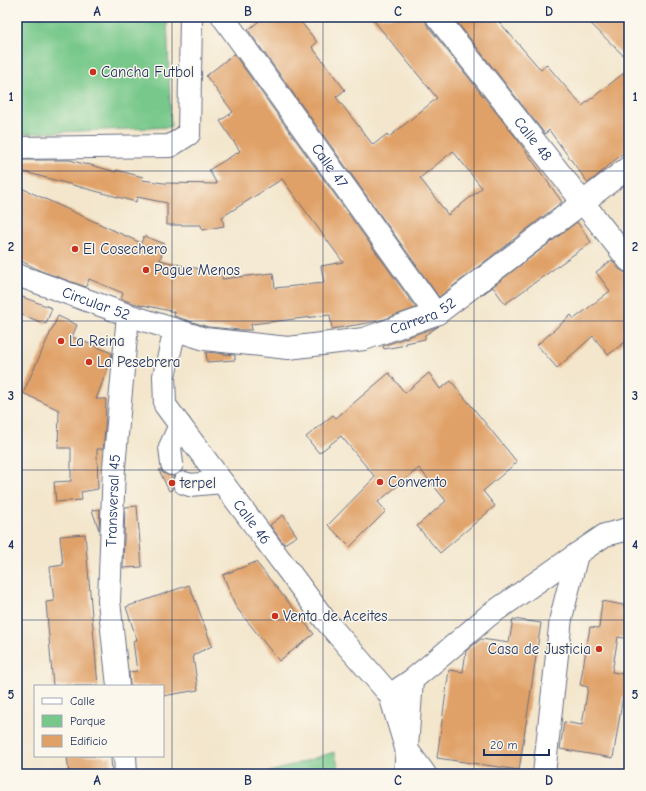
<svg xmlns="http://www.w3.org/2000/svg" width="646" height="791" font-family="'Comic Neue',sans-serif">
	<rect width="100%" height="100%" fill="#fbf7ec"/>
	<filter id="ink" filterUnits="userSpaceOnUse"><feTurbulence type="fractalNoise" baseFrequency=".025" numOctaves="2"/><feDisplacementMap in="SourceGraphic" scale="8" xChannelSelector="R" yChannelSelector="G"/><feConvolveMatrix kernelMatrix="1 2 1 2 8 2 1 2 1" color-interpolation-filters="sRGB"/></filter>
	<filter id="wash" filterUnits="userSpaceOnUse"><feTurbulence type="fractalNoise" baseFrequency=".012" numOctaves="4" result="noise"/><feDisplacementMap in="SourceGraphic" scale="16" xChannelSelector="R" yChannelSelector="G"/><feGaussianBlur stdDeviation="0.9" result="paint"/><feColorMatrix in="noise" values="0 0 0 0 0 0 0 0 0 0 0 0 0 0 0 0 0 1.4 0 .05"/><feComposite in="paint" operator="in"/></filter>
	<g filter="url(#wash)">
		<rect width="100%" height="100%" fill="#f3e6cc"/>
		<path fill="#77c88a" stroke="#497c74" d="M17,17H167L171,127L17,134Z
			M334,752L341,774H264Z"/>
		<g id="blocks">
			<path fill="#e0a167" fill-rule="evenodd" d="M264,17H297L317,42L312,47L345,90L336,97L373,145L387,134L389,137L437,98L371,17H425L427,25L517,139L562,202L439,297L248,30ZM453,151L482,188L448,215L420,178Z
				M453,17H495L541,70L546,64L582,106L629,69V148L599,174L588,183L549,130L545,134Z
				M584,17H629V61Z
				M234,54L416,308L379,321L332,329L330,315L251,324L252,330H241L208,327L174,316L175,312L143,305V306L121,299L123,293L89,279L86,287L41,271L17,259V186L141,243L144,236L165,244L160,260L188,267L208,270L222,269V279L273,273L275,288L324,283L321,266L343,262L282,179L222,217L224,226L202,230L201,225H167V203L137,197L136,202L17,170V160H70L87,165V164L116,172V170L143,177L142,180L164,183L217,184L209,170L240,151L220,121L233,112L206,76Z
				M577,222L591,242L505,304L493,287L480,296Z
				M612,260L619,269L624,272L629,273V339L608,355L593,336L557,368L537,345L571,315L574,319L610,291L596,272Z
				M17,295L52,308L46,324L17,313Z
				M58,316L77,325L72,337L112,353L111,360L96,399H106L105,429L103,449H97L98,489L81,492L82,500L56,502L54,482L71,481V448H58L59,410L23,393Z
				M439,326L425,335V339L406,343V345L384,349L383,346Z
				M206,352L235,355V360L207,362Z
				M389,373L405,393L429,373L440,389L451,381L517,462L483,491L495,506L440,553L417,526L446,501L419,468L378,502L386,511L350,547L328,525L375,477L341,436L319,453L306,437L333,415L336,418Z
				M161,469L162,472L167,475L174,476L172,479V485L173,489L169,491L159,470Z
				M137,506L142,567L123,568L125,507Z
				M100,509L99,530L92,510Z
				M283,515L297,536L284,544L270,525Z
				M85,534L98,686H53L46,602L54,601L50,567L63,565L60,536Z
				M256,562L314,634L279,661L236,607L223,575Z
				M189,585L197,605L212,646L193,655L198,690L163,696V686H130L129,672L137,671L133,641L137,640L126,607Z
				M602,601L629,606V639L618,637L612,672L629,675V697L623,696L613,758L560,749L564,722L582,725L588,687L580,685L590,627L599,628Z
				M513,619L541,623L519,770L437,758L449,670L463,672L466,651L481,639L509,643Z
				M67,756H104V757H111L112,774H69Z"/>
		</g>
	</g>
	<g filter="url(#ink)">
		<use href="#blocks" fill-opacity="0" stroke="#676f84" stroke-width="1"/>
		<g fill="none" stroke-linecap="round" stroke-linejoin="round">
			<defs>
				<g id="minor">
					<path id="s1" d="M223,17L436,314"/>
					<path id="s2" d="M437,17L629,261"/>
					<path d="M17,148L170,146L189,134L191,17"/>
					<path id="s3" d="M17,275L128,315L205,339L288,348L364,339L438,313L629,167"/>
					<path id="s4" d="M175,330L164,376L165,405L325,620L390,695L406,748L425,774"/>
					<path d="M172,464L170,447L180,425"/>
					<path d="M184,483L190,485L222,482"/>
					<path id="s5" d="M118,686L109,601L114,467L128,315"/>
					<path d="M390,695L412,680L446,652L488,616L577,554L605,535L629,529"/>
					<path d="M125,756L126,774"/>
					<path d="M405,774L412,680"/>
					<path d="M544,774L561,618L577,554"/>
				</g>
			</defs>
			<use href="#minor" stroke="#676f84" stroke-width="24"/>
			<use href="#minor" stroke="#fff" stroke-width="22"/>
		</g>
	</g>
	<path fill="none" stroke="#1b2f5e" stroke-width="1" stroke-opacity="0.55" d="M172,17V774M323,17V774M474,17V774M17,171H629M17,321H629M17,470H629M17,620H629"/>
	<g fill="#c8321e" stroke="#fbf7ec" stroke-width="1.5">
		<circle cx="93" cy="72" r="4"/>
		<circle cx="75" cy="249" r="4"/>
		<circle cx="146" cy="270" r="4"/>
		<circle cx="61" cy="341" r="4"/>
		<circle cx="89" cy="362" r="4"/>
		<circle cx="380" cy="482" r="4"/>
		<circle cx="172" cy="483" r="4"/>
		<circle cx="275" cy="616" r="4"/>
		<circle cx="599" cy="649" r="4"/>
	</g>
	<g text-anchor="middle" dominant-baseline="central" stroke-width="3" stroke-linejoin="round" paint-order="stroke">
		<g font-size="15" fill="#1b2f5e" stroke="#fbf7ec" text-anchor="start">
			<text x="101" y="72">Cancha Futbol</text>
			<text x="83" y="249">El Cosechero</text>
			<text x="154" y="270">Pague Menos</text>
			<text x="69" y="341">La Reina</text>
			<text x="97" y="362">La Pesebrera</text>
			<text x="388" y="482">Convento</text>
			<text x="180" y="483">terpel</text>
			<text x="283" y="616">Venta de Aceites</text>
			<text x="591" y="649" text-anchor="end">Casa de Justicia</text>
		</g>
		<g font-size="15" fill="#1b2f5e" stroke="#fbf7ec">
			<text stroke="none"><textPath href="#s2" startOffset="155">Calle 48</textPath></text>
			<text stroke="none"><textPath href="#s1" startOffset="183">Calle 47</textPath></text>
			<text stroke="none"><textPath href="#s3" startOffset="84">Circular 52</textPath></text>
			<text stroke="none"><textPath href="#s3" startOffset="422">Carrera 52</textPath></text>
			<text stroke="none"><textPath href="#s5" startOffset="186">Transversal 45</textPath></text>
			<text stroke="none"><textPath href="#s4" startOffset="222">Calle 46</textPath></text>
		</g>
	</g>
	<rect width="646" height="791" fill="none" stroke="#fbf7ec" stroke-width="44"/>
	<rect x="34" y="685" width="130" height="72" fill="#fbf7ec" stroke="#a1a7b3"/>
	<rect x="42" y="698" width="20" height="6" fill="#ffffff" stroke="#a1a7b3"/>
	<text x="70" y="705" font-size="12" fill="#1b2f5e">Calle</text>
	<rect x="42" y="715" width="20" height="12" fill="#77c88a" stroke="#a1a7b3"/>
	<text x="70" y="725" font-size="12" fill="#1b2f5e">Parque</text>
	<rect x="42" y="735" width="20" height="12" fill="#e0a167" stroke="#a1a7b3"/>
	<text x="70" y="745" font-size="12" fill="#1b2f5e">Edificio</text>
	<path d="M484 749v6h65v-6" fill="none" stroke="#1b2f5e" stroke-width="2"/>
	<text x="490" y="749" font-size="12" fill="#1b2f5e" stroke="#fbf7ec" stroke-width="3" paint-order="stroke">20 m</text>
	<rect x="22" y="22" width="602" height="747" fill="none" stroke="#1b2f5e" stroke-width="1.5"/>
	<g font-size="13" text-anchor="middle" font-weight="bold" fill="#1b2f5e">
		<text x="97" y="16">A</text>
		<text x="248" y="16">B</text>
		<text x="398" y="16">C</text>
		<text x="549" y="16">D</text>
		<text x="11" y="101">1</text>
		<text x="635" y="101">1</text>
		<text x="11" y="251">2</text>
		<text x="635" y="251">2</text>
		<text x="11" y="400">3</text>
		<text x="635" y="400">3</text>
		<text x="11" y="549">4</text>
		<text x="635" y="549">4</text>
		<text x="11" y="699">5</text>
		<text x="635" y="699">5</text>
		<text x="97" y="785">A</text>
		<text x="248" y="785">B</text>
		<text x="398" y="785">C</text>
		<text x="549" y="785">D</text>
	</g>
</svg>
